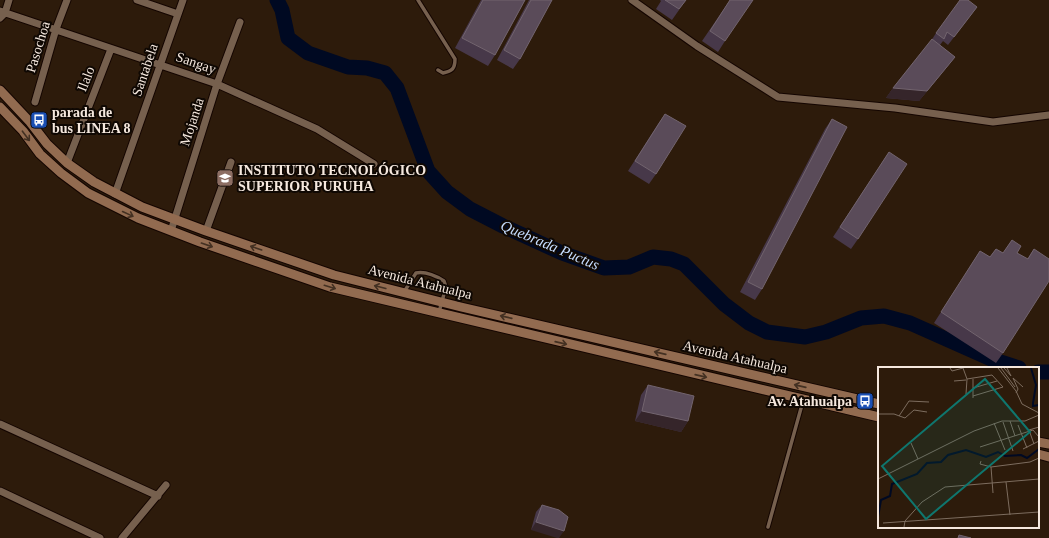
<svg xmlns="http://www.w3.org/2000/svg" width="1049" height="538" font-family="Georgia,serif">
	<rect width="100%" height="100%" fill="#2d1b0b"/>
	<g fill="none" stroke-linecap="round" stroke-linejoin="round">
		<path stroke="#000922" stroke-width="15" d="M277,0L282,10L288,38L308,53L348,67L367,68L385,73L397,88L428,171L447,192L470,209L503,226L562,253L604,268L629,267L653,257L671,259L684,264L724,304L749,323L767,332L805,337L826,332L861,318L884,316L910,323L991,359L1019,368
			M1038,372H1049"/>
		<defs>
			<path id="lane" d="M418,0L455,59C455,69 452,71 443,73L438,70
				M404,292L416,273C426,271 436,276 444,281L446,287L439,312
				M768,527L803,401"/>
			<path id="street" d="M137,0L178,14
				M632,0L697,46L778,97L895,108L993,122L1049,115
				M0,11L217,84L317,129L374,164
				M0,18L5,13L9,0
				M35,102L56,29L67,0
				M67,163L111,49
				M115,194L183,0
				M171,231L217,84L240,22
				M206,231L231,162
				M0,424L158,496
				M0,491L100,538
				M122,538L166,485"/>
			<path id="secondary" d="M0,90L30,122L47,144L67,163L94,182L142,207L206,231L334,275L461,307L879,404
				M0,107L23,131L40,154L61,173L88,193L138,218L200,242L330,287L879,417
				M1038,442L1049,444
				M1038,454L1049,457"/>
		</defs>
		<use href="#lane" stroke="#140500" stroke-width="5.5"/>
		<use href="#street" stroke="#140500" stroke-width="9"/>
		<use href="#secondary" stroke="#140500" stroke-width="11"/>
		<use href="#lane" stroke="#76604e" stroke-width="3.5"/>
		<use href="#street" stroke="#76604e" stroke-width="7"/>
		<use href="#secondary" stroke="#926b50" stroke-width="9"/>
	</g>
	<path fill="#473849" d="M481,0H525L495,55L488,66L455,48Z
		M529,0H552L520,59L513,69L497,60Z
		M660,0H686L672,20L656,9L661,1Z
		M730,0L725,41L718,52L702,41Z
		M977,7L948,45L943,41L940,45L955,57L947,67L919,101L886,98L893,88L931,41L936,33Z
		M665,114L656,174L649,184L628,171L658,124Z
		M832,119L762,289L755,300L740,292L825,129Z
		M889,152L858,239L851,249L833,237Z
		M1012,240L1017,253L1027,259L1034,249L1003,353L996,363L934,323L980,251L990,257L996,249L1003,253Z
		M648,385L688,421L681,432L635,421L641,395Z
		M542,505L559,510L531,530L536,512Z"/>
	<path fill="#35252a" d="M955,57L947,67L919,101L886,98L893,88Z
		M642,411L688,421L681,432L635,421Z
		M536,522L564,531L559,538H557L531,530Z"/>
	<path fill="#5a4b59" stroke="#72646e" d="M483,0H525L495,55L462,38Z
		M531,0H552L520,59L504,50Z
		M665,0H686L679,9Z
		M730,0H753L725,41L710,31Z
		M960,0H968L977,7L954,37L947,32L944,39L936,33Z
		M932,39L955,57L927,91L893,88Z
		M665,114L686,126L656,174L635,161Z
		M832,119L847,127L762,289L748,282Z
		M889,152L907,164L858,239L840,227Z
		M1012,240L1021,246L1017,253L1028,259L1034,249L1049,259V281L1003,353L941,312L980,251L990,257L996,249L1003,253Z
		M648,385L694,396L688,421L642,411Z
		M542,505L559,510L568,517L564,531L536,522Z
		M959,535L971,538H958Z"/>
	<defs><path id="oneway-shaft" d="M-6 0H5M1.5-3L5.5 0L1.5 3" fill="none" stroke-width="1.6" stroke-linecap="round" stroke-linejoin="round"/></defs>
	<g stroke="#433022">
		<use href="#oneway-shaft" transform="translate(26 136) rotate(53)"/>
		<use href="#oneway-shaft" transform="translate(128 214) rotate(25)"/>
		<use href="#oneway-shaft" transform="translate(207 245) rotate(19)"/>
		<use href="#oneway-shaft" transform="translate(256 248) rotate(-161)"/>
		<use href="#oneway-shaft" transform="translate(330 287) rotate(17)"/>
		<use href="#oneway-shaft" transform="translate(380 287) rotate(-166)"/>
		<use href="#oneway-shaft" transform="translate(506 317) rotate(-167)"/>
		<use href="#oneway-shaft" transform="translate(561 343) rotate(13)"/>
		<use href="#oneway-shaft" transform="translate(660 353) rotate(-167)"/>
		<use href="#oneway-shaft" transform="translate(701 376) rotate(13)"/>
		<use href="#oneway-shaft" transform="translate(800 386) rotate(-167)"/>
	</g>
	<defs>
		<symbol id="bus-square" viewBox="-11 -11 22 22"><rect x="-9" y="-9" width="18" height="18" rx="4" fill="#1a4fb4" stroke="#0f0803"/><path d="M-5-6H5V4H4V6H2V4H-2V6H-4V4H-5ZM-3.5-4V0h7V-4ZM-3.5 1.2v1.5H-2V1.2ZM2 1.2v1.5H3.5V1.2Z" fill="#fff"/></symbol>
		<symbol id="university-square" viewBox="-11 -11 22 22"><rect x="-9" y="-9" width="18" height="18" rx="4" fill="#8d6e63" stroke="#0f0803"/><path d="M0-5L7-2L0 1L-7-2ZM-4 1L0 2.5L4 1V4Q0 6-4 4Z" fill="#fff"/></symbol>
	</defs>
	<g fill-rule="evenodd">
		<use href="#bus-square" x="29" y="110" width="20" height="20"/>
		<use href="#university-square" x="215" y="168" width="20" height="20"/>
		<use href="#bus-square" x="855" y="391" width="20" height="20"/>
	</g>
	<g text-anchor="middle" dominant-baseline="central" stroke-width="4" stroke-linejoin="round" paint-order="stroke">
		<g font-size="14" fill="#f5e8de" stroke="#0f0803">
			<text transform="translate(38 47) rotate(-73)">Pasochoa</text>
			<text transform="translate(196 63) rotate(19)">Sangay</text>
			<text transform="translate(145 70) rotate(-71)">Santabela</text>
			<text transform="translate(86 79) rotate(-69)">Ilalo</text>
			<text transform="translate(192 122) rotate(-72)">Mojanda</text>
			<text transform="translate(420 282) rotate(14)">Avenida Atahualpa</text>
			<text transform="translate(735 357) rotate(13)">Avenida Atahualpa</text>
		</g>
		<g font-size="14" font-weight="bold" fill="#f5e8de" stroke="#0f0803" text-anchor="start">
			<text x="52" y="112">parada de<tspan x="52" dy="16">bus LINEA 8</tspan></text>
			<text x="238" y="170">INSTITUTO TECNOLÓGICO<tspan x="238" dy="16">SUPERIOR PURUHA</tspan></text>
			<text x="852" y="401" text-anchor="end">Av. Atahualpa</text>
		</g>
		<g font-size="15" font-style="italic" fill="#c6ddff" stroke="#0f0803">
			<text transform="translate(550 245) rotate(23)">Quebrada Puctus</text>
		</g>
	</g>
	<g transform="translate(878 367)">
		<rect width="161" height="161" fill="#2d1b0b"/>
		<path fill="none" stroke="#000922" stroke-width="2" d="M153,1L158,18L155,36V39L161,38M0,150L3,133L12,129L14,117L39,107L49,96L63,95L70,88L88,83L108,90L120,85L127,89L143,88L149,91L161,82"/>
		<path fill="none" stroke="#7d6d5f" stroke-width="1" d="M72,1L74,4L85,1M85,1L89,12L88,27M120,1L138,24L144,37L161,46M123,1L137,20M126,1L133,9L129,1M89,12L114,8L125,20L95,29M95,12V31M76,14L88,13M95,21L119,14M138,26L140,22L135,11L145,20M0,47H16L27,51L36,43L49,45M21,49L31,34L51,35M132,54L137,69M125,55L135,84M116,56L127,83M140,58L149,81M33,76L40,92M156,77L151,63L161,60M102,80L155,63L161,70M145,82L161,74M103,94L102,97L113,100M0,112L96,64L124,54H147L161,48M128,115L132,148M115,126L113,100L152,95L161,91M5,156L161,145M26,160L27,154L44,135L67,120L161,112"/>
		<path fill="#0f766e" fill-opacity="0.15" stroke="#0f766e" stroke-width="2" d="M107,12L152,65L48,152L4,99Z"/>
		<rect width="161" height="161" fill="none" stroke="#f5e8de" stroke-width="2"/>
	</g>
</svg>
